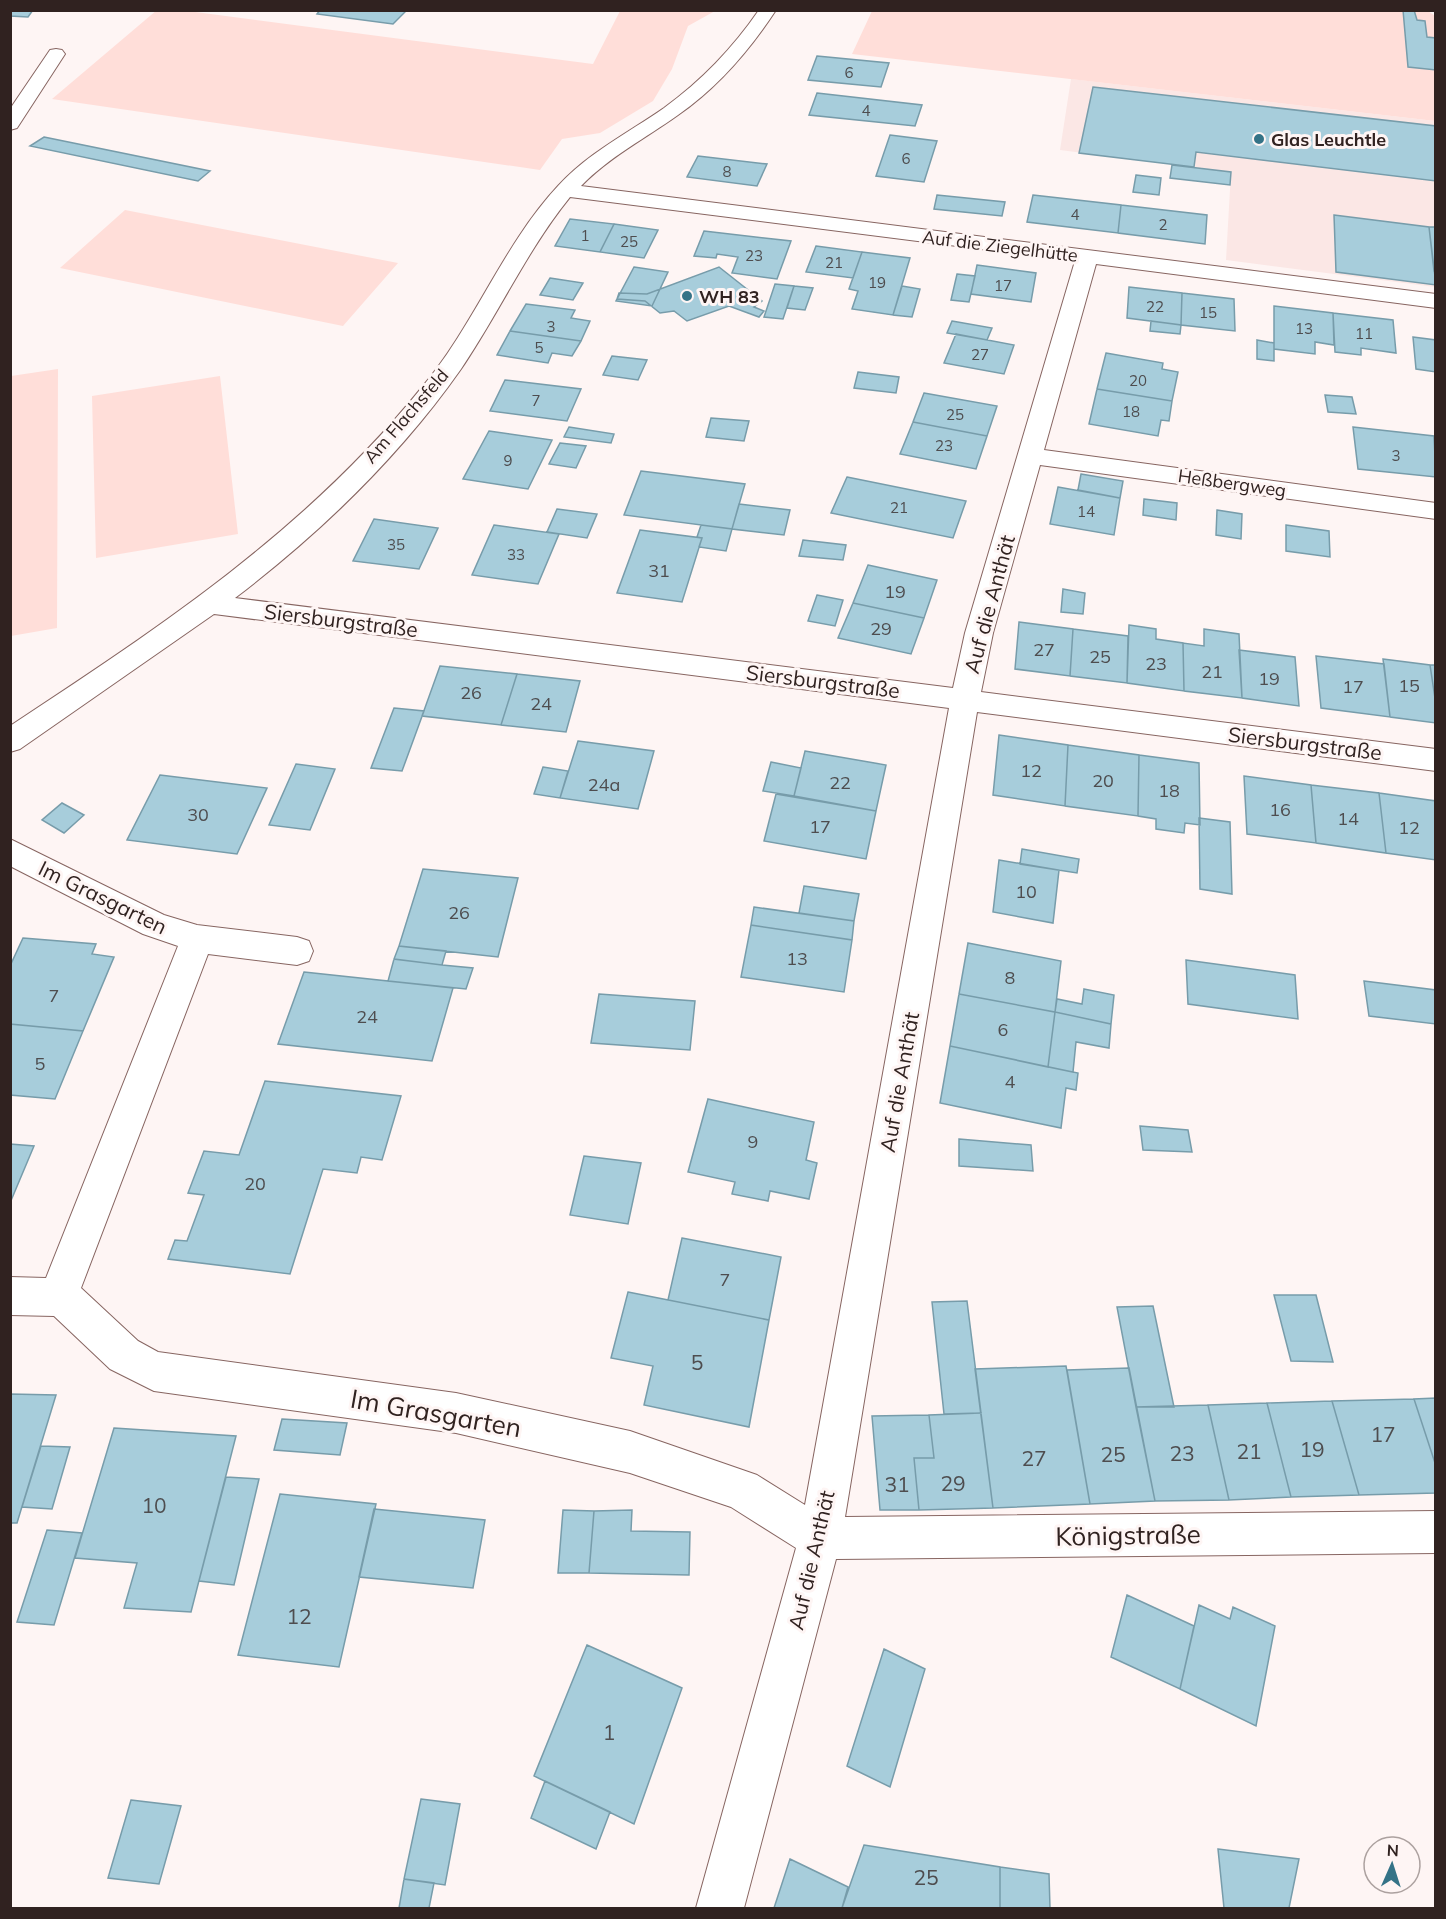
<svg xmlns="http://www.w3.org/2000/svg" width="1446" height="1919" font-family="Mulish,sans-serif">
	<rect width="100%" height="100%" fill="#fef5f4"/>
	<path fill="#fbe7e5" d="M1071,79L1435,121V287L1226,260L1231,172L1060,150Z"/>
	<path fill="#ffded9" d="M157,10L188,11L593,64L620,11H715L688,26L672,69L653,101L600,133L562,139L540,170L52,99Z
		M872,11H1428L1435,16V121L852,54Z
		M125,210L398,263L343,326L60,268Z
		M58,369L57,628L11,636V376Z
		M220,376L238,534L96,558L92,396Z"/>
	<path fill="#a7cddb" stroke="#779caa" stroke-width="1.5" d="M10,10H33L28,17L10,16Z
		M320,10H402L406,11L393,24L317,14Z
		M1414,10L1417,20L1425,21L1427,37L1436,38V70L1408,67L1403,10Z
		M817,56L889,63L881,87L808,80Z
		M1093,87L1436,126V181L1196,152L1194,167L1079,153Z
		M817,93L922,105L915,126L809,115Z
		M890,135L937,141L924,182L876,176Z
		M44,137L210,171L198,181L30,146Z
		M698,156L767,164L757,186L687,177Z
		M1172,165L1231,172L1230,185L1170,178Z
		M1136,175L1161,178L1159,195L1133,192Z
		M937,195L1005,202L1002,216L934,209Z
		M1033,195L1121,205L1118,233L1027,222Z
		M1121,205L1207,215L1205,244L1118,233Z
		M1334,215L1429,227L1436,285L1336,272Z
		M570,219L614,224L600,252L555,246Z
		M614,224L658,230L644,258L600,252Z
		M1429,227H1436V271H1434Z
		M704,231L791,241L777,279L732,273L738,257L717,254L716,258L694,256Z
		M816,246L862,252L853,278L806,272Z
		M862,252L910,258L893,315L852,309L858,291L849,289Z
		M977,265L1036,273L1031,302L971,294Z
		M634,267L668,272L652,306L616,301Z
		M719,267L762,301L754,307L764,311L759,317L729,306L687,321L674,311L660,313L645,301L617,299L619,293L647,294Z
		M957,274L975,276L969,302L951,300Z
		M550,278L583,283L573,300L540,295Z
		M775,284L794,286L783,319L764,317Z
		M794,286L813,288L805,310L787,308Z
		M902,286L920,289L912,317L893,315Z
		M1129,287L1182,293L1181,325L1127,318Z
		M1182,293L1234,299L1235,331L1181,325Z
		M526,304L575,310L571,318L590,321L581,341L510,331Z
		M1274,306L1333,313L1334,345L1315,342V354L1274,349Z
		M1333,313L1393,320L1396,353L1361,348V355L1335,352Z
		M952,321L992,328L987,340L947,333Z
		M1151,321L1181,325L1180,334L1150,331Z
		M510,331L581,341L572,356L552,353L548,363L497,355Z
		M956,334L1014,345L1004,374L944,363Z
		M1413,337L1436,340V372L1416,369Z
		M1257,340L1274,343V361L1257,359Z
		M1106,353L1163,363L1162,369L1178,372L1172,401L1097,389Z
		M612,356L647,360L638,380L603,375Z
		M858,372L899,377L896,393L854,388Z
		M505,380L581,389L567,421L490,411Z
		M1097,389L1172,401L1169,421L1161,420L1158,436L1089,424Z
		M924,393L997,406L987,436L913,422Z
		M1325,395L1352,397L1356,414L1328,412Z
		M711,418L749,421L744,441L706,437Z
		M913,422L987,436L976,469L900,454Z
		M569,427L614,434L611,443L564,437Z
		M1353,427L1434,436L1436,477L1358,469Z
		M489,431L552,440L528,489L463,479Z
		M560,443L586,446L576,468L549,464Z
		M641,471L745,484L732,529L624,515Z
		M1081,474L1123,481L1120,498L1078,490Z
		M847,477L966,501L953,538L831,513Z
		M1058,487L1120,498L1114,535L1050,524Z
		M1144,499L1177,503L1176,520L1143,515Z
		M739,504L790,510L784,535L732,529Z
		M557,509L597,514L587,538L547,532Z
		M1217,510L1242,514L1241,539L1216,535Z
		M374,519L438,528L419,569L353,561Z
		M494,525L559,534L538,584L472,575Z
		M701,525L732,529L726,551L699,547L702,538L697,537Z
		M1286,525L1329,531L1330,557L1286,551Z
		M640,530L702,538L682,602L617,593Z
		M803,540L846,545L843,560L799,556Z
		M868,565L937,580L924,618L853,603Z
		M1063,589L1085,593L1083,614L1061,612Z
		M817,595L843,600L835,626L808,621Z
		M853,603L924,618L911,654L838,638Z
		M1019,622L1073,629L1070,676L1015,669Z
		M1129,625L1156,629V639L1183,643L1184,691L1127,683Z
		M1073,629L1128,636L1127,683L1070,676Z
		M1204,629L1239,634L1242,698L1184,691L1183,643L1204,646Z
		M1239,650L1295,657L1299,706L1242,698Z
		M1316,656L1384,664L1390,717L1321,708Z
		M1383,659L1430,665L1436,705V723L1390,717Z
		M1430,665H1436V705Z
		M440,666L517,674L501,725L422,716Z
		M517,674L580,681L566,732L501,725Z
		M394,708L424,711L402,771L371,768Z
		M999,735L1068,745L1065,806L993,795Z
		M578,741L654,751L638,809L560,798Z
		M1068,745L1139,755L1138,816L1065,806Z
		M805,751L886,765L876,811L794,796Z
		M1139,755L1199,763L1200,825L1185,823L1184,833L1156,829V819L1138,816Z
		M771,762L801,768L794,796L763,791Z
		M296,764L335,769L310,830L269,825Z
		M543,767L568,771L560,798L534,794Z
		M160,775L267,788L237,854L127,840Z
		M1244,776L1311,785L1316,843L1247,834Z
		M1311,785L1379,793L1386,853L1316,843Z
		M1379,793L1436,801V860L1386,853Z
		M776,794L876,811L866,859L764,841Z
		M62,803L84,815L64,833L42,820Z
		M1199,818L1230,822L1232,894L1200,889Z
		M1022,849L1079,859L1077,873L1020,864Z
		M999,860L1059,870L1053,923L993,912Z
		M423,869L518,878L498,957L399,946Z
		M804,886L859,894L854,921L799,913Z
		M754,907L854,921L852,940L751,925Z
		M751,925L852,940L844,992L741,977Z
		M23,938L96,944L92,954L114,957L83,1031L10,1024V966Z
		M968,943L1061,961L1055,1012L959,994Z
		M399,946L446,951L442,965L394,959Z
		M394,959L442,965L473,968L466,989L388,981Z
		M1186,960L1295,975L1298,1019L1188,1004Z
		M304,972L453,988L432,1061L278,1044Z
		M1364,981L1436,990V1024L1369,1016Z
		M1084,989L1114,995L1111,1024L1055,1012L1057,999L1082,1004Z
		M599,994L695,1001L690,1050L591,1043Z
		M959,994L1055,1012L1048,1067L950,1046Z
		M1055,1012L1111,1024L1109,1048L1076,1042L1073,1072L1048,1067Z
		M10,1024L83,1031L55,1099L10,1095Z
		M950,1046L1078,1073L1076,1090L1066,1088L1061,1128L940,1103Z
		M265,1081L401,1096L382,1160L361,1157L357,1173L323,1169L290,1274L168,1259L175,1240L187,1241L204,1195L188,1193L204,1151L239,1155Z
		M708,1099L814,1122L806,1160L817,1163L809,1199L770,1191L768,1201L732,1194L735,1182L688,1172Z
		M1140,1126L1188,1130L1192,1152L1143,1150Z
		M959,1139L1031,1145L1033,1171L959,1166Z
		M10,1144L34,1146L10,1203Z
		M584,1156L641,1163L628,1224L570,1215Z
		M682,1238L781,1257L769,1320L668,1300Z
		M628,1292L769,1320L749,1427L644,1405L653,1366L611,1358Z
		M1274,1295H1316L1333,1362L1291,1361Z
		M967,1301L981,1413L944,1414L932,1302Z
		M1153,1306L1174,1407H1136L1117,1307Z
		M1066,1366L1090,1504L993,1508L975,1369Z
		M1129,1368L1155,1501L1090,1504L1067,1370Z
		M10,1394L56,1395L17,1523H10Z
		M1436,1398V1466L1414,1399Z
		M1414,1399L1436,1466V1493L1359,1495L1332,1401Z
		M1332,1401L1359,1495L1291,1497L1267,1403Z
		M1267,1403L1291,1497L1229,1500L1208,1405Z
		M1208,1405L1229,1500L1155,1501L1136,1407Z
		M981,1413L993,1508L919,1510L914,1458H934L929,1415Z
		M929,1415L934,1458H914L919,1510H880L872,1416Z
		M282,1419L347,1423L340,1455L274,1450Z
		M114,1428L236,1436L191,1612L124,1608L137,1563L75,1558Z
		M41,1446L70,1447L52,1509L22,1507Z
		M226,1477L259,1479L234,1585L199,1581Z
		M280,1494L376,1504L339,1667L238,1655Z
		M374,1509L485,1520L473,1588L359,1577Z
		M563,1510L594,1511L589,1573H558Z
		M632,1510L631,1531L690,1532L689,1575L589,1573L594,1511Z
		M47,1530L82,1533L54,1625L17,1622Z
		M1127,1595L1194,1626L1180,1689L1111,1657Z
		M1199,1605L1230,1619L1233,1607L1275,1626L1256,1726L1180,1689Z
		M587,1645L682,1688L634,1824L534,1776Z
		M884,1649L925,1669L890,1787L847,1766Z
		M545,1781L610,1812L596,1849L531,1818Z
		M421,1799L460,1804L445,1885L404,1879Z
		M131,1800L181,1806L159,1884L108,1878Z
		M864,1845L1000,1867V1908H842Z
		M1218,1849L1299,1859L1289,1908H1224Z
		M790,1859L848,1887L842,1908H774Z
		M1000,1867L1049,1874L1050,1908H1000Z
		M404,1879L434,1883L429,1908H399Z"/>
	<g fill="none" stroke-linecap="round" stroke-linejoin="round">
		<defs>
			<path id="minor" d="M759,10H776C749,51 718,87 678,115C646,138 609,157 581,186L1436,294V308L1096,264L1044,450L1436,503V519L1040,465L993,633L981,692L1436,749V771L977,712L845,1517L1436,1511V1553L836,1559L744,1908H696L796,1548L731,1507L630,1473L456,1433L154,1391L110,1369L54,1316L10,1315V1277L46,1278L178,946L143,934L10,866V839L164,915L197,925L297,937L309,941L313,951L309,961L297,965L208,954L81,1288L138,1341L158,1352L456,1393L630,1431L757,1475L805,1505L949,708L214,614L20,749L10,752V726C163,625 307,530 423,386C475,324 503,245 558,186C588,153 628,133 664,108C701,81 733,48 759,10ZM570,197L1075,261L965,633L953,688L235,598C319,534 400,456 461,369C499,313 527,250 570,197Z
				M56,49L62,50L65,54L17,128L10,130V109L50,50Z"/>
		</defs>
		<use href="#minor" stroke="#876561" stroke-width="2"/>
		<use href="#minor" fill="#fff" fill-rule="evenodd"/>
	</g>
	<g fill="#347387" stroke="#fef5f4" stroke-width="2">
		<circle cx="1259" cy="139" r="6"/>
		<circle cx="687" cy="296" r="6"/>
	</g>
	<g text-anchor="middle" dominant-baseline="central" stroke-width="6" stroke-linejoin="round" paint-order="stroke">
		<g font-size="15" fill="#4e4d4f">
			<text x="849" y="72">6</text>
			<text x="866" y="110">4</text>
			<text x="906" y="158">6</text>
			<text x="727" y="171">8</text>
			<text x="1075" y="214">4</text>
			<text x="1163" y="224">2</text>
			<text x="585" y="235">1</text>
			<text x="629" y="241">25</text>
			<text x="754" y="255">23</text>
			<text x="834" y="262">21</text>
			<text x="877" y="282">19</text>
			<text x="1003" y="285">17</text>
			<text x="1155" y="306">22</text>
			<text x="1208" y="312">15</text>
			<text x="551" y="326">3</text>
			<text x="1304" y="328">13</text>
			<text x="1364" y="333">11</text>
			<text x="539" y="347">5</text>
			<text x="980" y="354">27</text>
			<text x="1138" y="380">20</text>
			<text x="536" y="400">7</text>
			<text x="1131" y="411">18</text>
			<text x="955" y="414">25</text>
			<text x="944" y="445">23</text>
			<text x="1396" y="455">3</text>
			<text x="508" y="460">9</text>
			<text x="899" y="507">21</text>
			<text x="1086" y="511">14</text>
			<text x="396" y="544">35</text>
			<text x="516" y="554">33</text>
		</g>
		<g font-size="18" font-weight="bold" fill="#302220" stroke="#fef5f4" text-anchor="start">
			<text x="1271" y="139">Glas Leuchtle</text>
			<text x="699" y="296">WH 83</text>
		</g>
		<g font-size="18" fill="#302220" stroke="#fef5f4">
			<text transform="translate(1000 246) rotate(7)">Auf die Ziegelhütte</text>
			<text transform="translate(406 416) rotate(-49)">Am Flachsfeld</text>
			<text transform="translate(1232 483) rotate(8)">Heßbergweg</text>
		</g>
		<g font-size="18" fill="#4e4d4f">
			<text x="659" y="570">31</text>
			<text x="895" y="591">19</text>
			<text x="881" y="628">29</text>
			<text x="1044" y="649">27</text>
			<text x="1100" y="656">25</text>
			<text x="1156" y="663">23</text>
			<text x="1212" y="671">21</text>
			<text x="1269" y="678">19</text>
			<text x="1409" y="685">15</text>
			<text x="1353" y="686">17</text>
			<text x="471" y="692">26</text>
			<text x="541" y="703">24</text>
			<text x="1031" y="770">12</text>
			<text x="1103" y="780">20</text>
			<text x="840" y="782">22</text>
			<text x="604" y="784">24a</text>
			<text x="1169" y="790">18</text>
			<text x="1280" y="809">16</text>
			<text x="198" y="814">30</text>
			<text x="1348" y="818">14</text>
			<text x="820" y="826">17</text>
			<text x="1409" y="827">12</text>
			<text x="1026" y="891">10</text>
			<text x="459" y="912">26</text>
			<text x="797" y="958">13</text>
			<text x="1010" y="977">8</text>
			<text x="54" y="995">7</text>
			<text x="367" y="1016">24</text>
			<text x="1003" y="1029">6</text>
			<text x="40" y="1063">5</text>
			<text x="1010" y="1081">4</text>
			<text x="753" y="1141">9</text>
			<text x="255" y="1183">20</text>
			<text x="725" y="1279">7</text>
		</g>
		<g font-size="21" fill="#302220" stroke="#fef5f4">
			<text transform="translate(989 604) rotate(-75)">Auf die Anthät</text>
			<text transform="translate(341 620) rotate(7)">Siersburgstraße</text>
			<text transform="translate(823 681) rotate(7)">Siersburgstraße</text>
			<text transform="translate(1305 743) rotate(7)">Siersburgstraße</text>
			<text transform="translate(103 897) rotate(26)">Im Grasgarten</text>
			<text transform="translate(899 1082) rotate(-80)">Auf die Anthät</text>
			<text transform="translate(811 1560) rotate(-77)">Auf die Anthät</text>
		</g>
		<g font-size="21" fill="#4e4d4f">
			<text x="697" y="1362">5</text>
			<text x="1383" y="1434">17</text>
			<text x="1312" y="1449">19</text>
			<text x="1249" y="1451">21</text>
			<text x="1182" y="1453">23</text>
			<text x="1113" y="1454">25</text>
			<text x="1034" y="1458">27</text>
			<text x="953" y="1483">29</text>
			<text x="897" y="1484">31</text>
			<text x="154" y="1505">10</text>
			<text x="299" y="1616">12</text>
			<text x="609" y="1732">1</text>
			<text x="926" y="1877">25</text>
		</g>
		<g font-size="26" fill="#302220" stroke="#fef5f4">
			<text transform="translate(436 1413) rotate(10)">Im Grasgarten</text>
			<text transform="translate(1128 1535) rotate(-1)">Königstraße</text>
		</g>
	</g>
	<rect width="1446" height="1919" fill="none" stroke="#302220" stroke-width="24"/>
	<g transform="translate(1392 1865) rotate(3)"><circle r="28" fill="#fef5f4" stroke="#aca19f" stroke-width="1.5"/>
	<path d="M0-4.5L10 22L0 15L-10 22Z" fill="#347387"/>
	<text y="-9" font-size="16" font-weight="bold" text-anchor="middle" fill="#302220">N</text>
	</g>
</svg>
